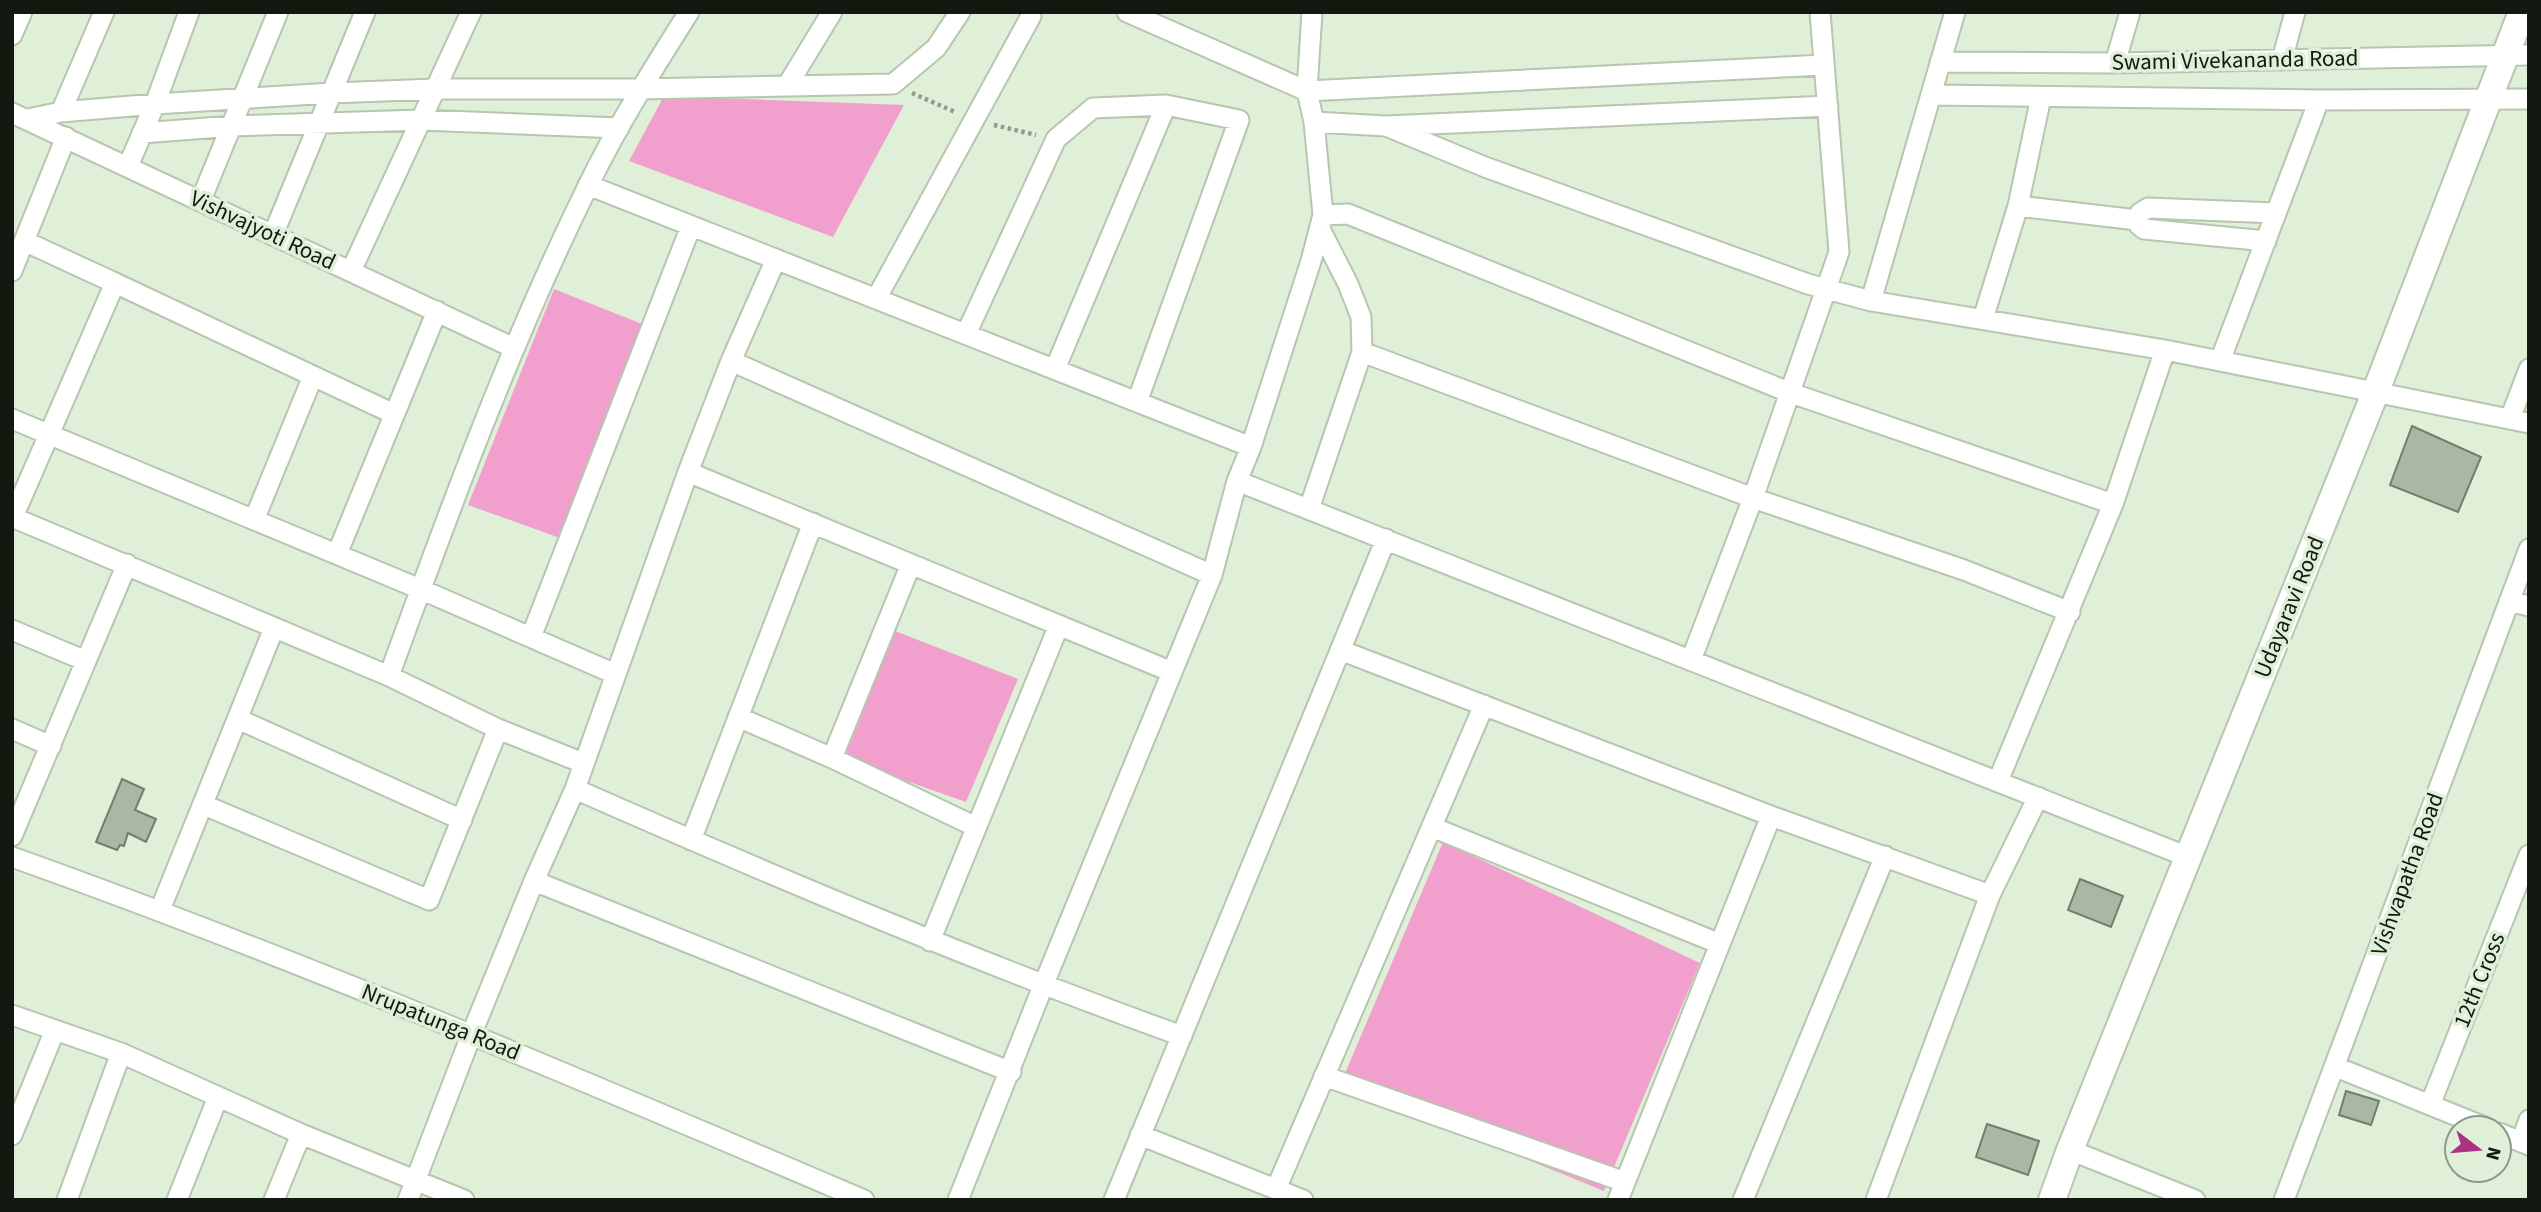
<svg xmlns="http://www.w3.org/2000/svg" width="2541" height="1212" font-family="'Source Sans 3',sans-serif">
	<rect width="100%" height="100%" fill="#dfefd8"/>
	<path fill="#f1a0ce" d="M664,96L904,105L833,237L629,161Z
		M554,289L642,324L560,538L468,505Z
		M895,631L1018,679L966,802L844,759Z
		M1443,842L1700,963L1604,1191L1341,1083Z"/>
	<path fill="#a8b8a2" stroke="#707f6a" stroke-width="2" d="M2412,426L2481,457L2458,512L2390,485Z
		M122,779L144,789L135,810L156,819L146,842L128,833L124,846L120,845L117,850L96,842Z
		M2080,879L2123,896L2111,927L2068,910Z
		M2346,1091L2379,1101L2371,1125L2339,1115Z
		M1987,1124L2039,1141L2028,1175L1976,1157Z"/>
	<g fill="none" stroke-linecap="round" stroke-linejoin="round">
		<defs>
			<path id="street" d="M1127,12L1307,91L1824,65
				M12,35L22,12
				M2282,60L2295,12
				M1940,62L2115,63L2529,55
				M2115,63L2130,12
				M787,86L832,12
				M1931,95L2319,100L2529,99
				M61,112L104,12
				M12,113L514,348
				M28,119L61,112L155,104L332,93L435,89H640L893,84L936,48L960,12
				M1314,122L1386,126L1828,106
				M1386,126L1485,167L1808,284L1871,301L2165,350L2529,423
				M142,133L233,126L421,120L619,128
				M128,166L155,104L189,12
				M588,185L1251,447L1237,481L2188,857
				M201,200L278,12
				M2018,206L2137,220
				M1323,215L1348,214L1791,393L2113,504
				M2137,220L2140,213L2148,208L2276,213
				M2137,220L2139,225L2144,229L2266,241
				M273,235L365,12
				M12,271L66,137
				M351,271L471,12
				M115,283L394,414
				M876,299L1031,16
				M1871,301L1955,12
				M1983,319L2018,206L2041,97
				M966,334L1056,139L1093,108L1166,105L1239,120L1137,402
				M1362,352L1753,498L1964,570L2070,612
				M731,361L1212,575
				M2220,361L2319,100
				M1055,369L1166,105
				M12,419L420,589L615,674
				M2510,419L2529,369
				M1251,447L1311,261L1323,215L1314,122L1307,91L1312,12
				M688,472L1172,672
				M1309,509L1362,352L1361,317L1348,284L1320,229
				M12,517L389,676L498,729L583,763
				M13,517L115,283L24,241
				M254,520L313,376
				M337,554L437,311
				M2509,601L2529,606
				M12,630L86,661
				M531,637L691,226
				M1340,650L1771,816L1990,895
				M1691,660L1753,498L1839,252L1820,12
				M389,676C449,511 510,344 588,186C617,126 653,69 689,12
				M738,717L832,758L976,827
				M238,719L462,820
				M12,729L51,746
				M832,758L911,564
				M1998,781L2113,504L2165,350
				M575,789C775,877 976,962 1182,1036
				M204,805L429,900L498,729
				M1432,827L1720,944
				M12,836L127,564
				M691,840L813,523
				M12,857C301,960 582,1080 864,1200
				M534,881L1011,1072
				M160,910L274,628
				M930,941L1059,625
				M12,1015L121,1053L301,1134L464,1200
				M2336,1067L2487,1128
				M1324,1076L1625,1182
				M2430,1105L2529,855
				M2499,1133L2529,1145
				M12,1135L55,1030
				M1140,1135L1303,1200
				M2521,1142L2529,1120
				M2070,1150L2195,1200
				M1276,1189L1484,705
				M67,1200L121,1053
				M177,1200L218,1097
				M274,1200L301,1134
				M408,1200L472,1033L534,881L575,789L688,472L731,361L776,259
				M958,1200L1043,986L1212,575L1237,481
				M1114,1200L1386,539
				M1618,1200L1771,816
				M1743,1200L1885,856
				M1876,1200L1990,895L2038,797
				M2284,1200L2529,549"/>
			<path id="secondary" d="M2052,1200L2070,1150L2376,391L2522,12"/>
		</defs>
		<use href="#street" stroke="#b6c6af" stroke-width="23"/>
		<use href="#secondary" stroke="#b6c6af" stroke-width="30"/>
		<path stroke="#909c8b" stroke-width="4.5" stroke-dasharray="3.5 3.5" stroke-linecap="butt" d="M912,93L955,112
			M994,125L1036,135"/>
		<use href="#street" stroke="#fff" stroke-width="19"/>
		<use href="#secondary" stroke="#fff" stroke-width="26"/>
	</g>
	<g text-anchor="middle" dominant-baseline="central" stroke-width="7" stroke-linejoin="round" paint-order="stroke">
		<g font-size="23" fill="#131810" stroke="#dfefd8">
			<text transform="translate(2235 60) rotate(-1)">Swami Vivekananda Road</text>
			<text transform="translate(263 230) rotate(25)">Vishvajyoti Road</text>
			<text transform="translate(2289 607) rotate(-68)">Udayaravi Road</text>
			<text transform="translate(2407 874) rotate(-70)">Vishvapatha Road</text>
			<text transform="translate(2479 980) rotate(-68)">12th Cross</text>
			<text transform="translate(441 1022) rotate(22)">Nrupatunga Road</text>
		</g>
	</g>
	<rect width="2541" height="1212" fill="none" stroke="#131810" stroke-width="28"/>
	<g transform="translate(2478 1149) rotate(106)"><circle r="33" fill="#dfefd8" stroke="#8d9988" stroke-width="2"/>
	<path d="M0-5L12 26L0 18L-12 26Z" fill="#ae3284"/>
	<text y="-10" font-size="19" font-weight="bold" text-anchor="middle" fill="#131810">N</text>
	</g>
</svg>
